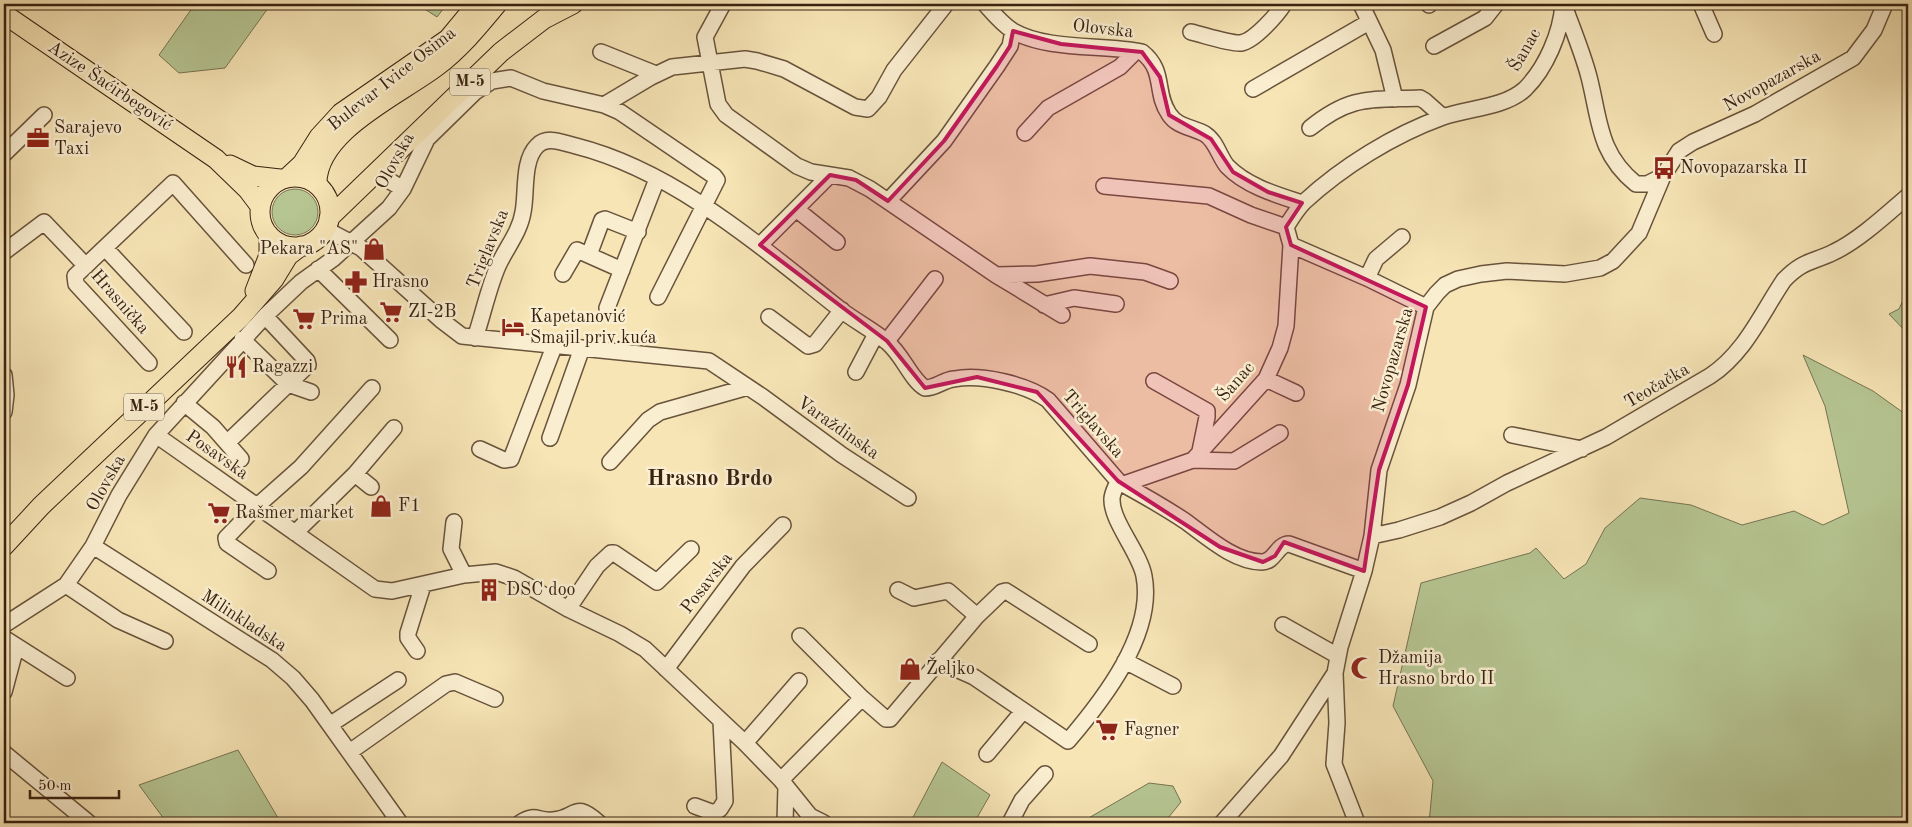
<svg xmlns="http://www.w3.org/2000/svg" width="1912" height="827" font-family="'Old Standard TT',serif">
	<rect width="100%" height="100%" fill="#f7e5b6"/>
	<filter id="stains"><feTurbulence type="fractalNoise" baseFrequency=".004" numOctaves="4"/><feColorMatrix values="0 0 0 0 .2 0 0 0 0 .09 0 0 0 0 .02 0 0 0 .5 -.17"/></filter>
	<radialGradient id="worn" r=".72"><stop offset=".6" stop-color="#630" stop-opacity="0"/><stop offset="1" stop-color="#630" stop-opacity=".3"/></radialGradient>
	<path fill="#b6c693" stroke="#777452" d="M195,4H271L225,68L179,73L159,55Z
		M417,4H447L437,17Z
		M272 212a23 23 0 1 1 46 0a23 23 0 1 1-46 0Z
		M1908,289V334L1889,314L1899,309Z
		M1803,355L1873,391L1908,416V823H1429L1433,781L1393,706L1421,583L1530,553L1536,548L1564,579L1586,564L1605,528L1640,498L1691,505L1742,525L1794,511L1823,525L1849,513L1825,406Z
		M238,750L281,823H167L139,785Z
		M942,762L990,795L974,823H910Z
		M1149,783L1173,786L1181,802L1164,823H1080Z"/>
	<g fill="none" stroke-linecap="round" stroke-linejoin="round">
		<defs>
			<path id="minor" d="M723,4L705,37L718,104L726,115L797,166L811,172L849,178L870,189L996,275L1062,315
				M985,4C993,13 1002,24 1013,31C1049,51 1102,44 1142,52C1166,71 1154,92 1169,114C1177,127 1193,127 1205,134C1216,141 1219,156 1227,166C1246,186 1277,195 1302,203
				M1361,4L1383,50L1395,99
				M1428,4L1429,5
				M1701,4L1714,34
				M1565,8C1573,30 1583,54 1589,77C1600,120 1598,153 1636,184H1647L1663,176
				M1191,32C1204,35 1230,44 1241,43C1254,41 1277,15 1284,4
				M1434,46L1485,18L1496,4
				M601,52L656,74
				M1253,89L1369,22
				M604,105L620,112L714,176L717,180L658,297
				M1310,128C1351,95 1369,100 1420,98L1425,101L1443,117
				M1025,133L1048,108L1120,67L1136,51
				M4,154L44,115
				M375,172L403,189
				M1104,186L1209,196L1251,215L1286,227
				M888,201L944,141L997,66L1010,46L1013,31
				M796,209L837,242
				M325,229L361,248L441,320L462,336L709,361L763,397L842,455L908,498
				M760,245L830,175
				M1291,245L1367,278L1426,307
				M105,248L184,332
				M4,252L44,222L86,266
				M589,255L602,220L605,219L638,232
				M318,269L390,340
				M563,274L577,250L622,270
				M996,275L1037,274L1090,266L1145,272L1170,281
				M1367,278L1376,259L1402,237
				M1044,305L1074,298L1116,304
				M607,308L657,179
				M769,317L808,346L815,344L842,310
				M475,338C483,315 488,289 498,266C506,248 520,232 523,212C527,193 522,161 537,146C547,135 563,143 576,146C675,171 761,247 841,310C855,321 873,330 887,342C903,355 911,380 925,388C936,388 943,380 954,379C981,374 1026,384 1048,400L1118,481C1116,487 1112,493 1112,499C1111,521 1140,553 1144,576C1155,634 1103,700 1068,741L974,677L938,661
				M242,339L288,384L311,392
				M887,341L935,279
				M149,363L76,284L75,276L173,183L246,265
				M856,372L876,334
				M4,375L6,395L4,412
				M1266,379L1296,393
				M1154,381L1207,411V417L1200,451
				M184,403L213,427L241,459
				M156,435L375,589L392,591L464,575L496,572L514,578L568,609L620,634L645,649L745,743L781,780L810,816L824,823
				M1512,435L1582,449
				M550,438L582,348
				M228,442L308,365L307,361L265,316
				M480,449L504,460L511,459L555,344
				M1193,460L1234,461L1280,433
				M610,462L648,420L660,412L748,387
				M355,474L394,428
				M1119,482C1141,494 1164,507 1185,521C1206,536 1234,562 1262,562C1275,562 1277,544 1289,544L1364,571
				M1124,484L1193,460L1266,379L1280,348L1286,326L1291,245L1286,227C1291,219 1297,209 1304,202C1342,167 1393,135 1443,117C1468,108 1504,108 1525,89C1546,68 1561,33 1563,4
				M454,522L451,549L464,575
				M295,533L355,474L371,487
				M1372,536L1399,530L1440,517L1471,503L1507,483L1606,437L1710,376C1745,353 1761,314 1784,280C1803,260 1812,263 1834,252C1858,241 1887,214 1908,196
				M93,546L272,660L293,678L312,700L400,823
				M268,571L227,543L226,538L257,506L301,467L372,388
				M66,585L118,620L165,641
				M898,590L914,598L948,591L977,616
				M568,609L597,566L611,553H614L657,582L691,549
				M4,625L66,585L93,546L119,495L156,435L265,316L301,282L333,259L389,208L403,189L427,139L475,92L492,81L511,78L543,91L604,105L651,77L672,67L745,59L757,61L784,69L855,107L868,109L879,97L894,70L946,4
				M1283,625L1338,656
				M800,636L862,698L886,719H890L977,616L1002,592L1006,591L1089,644
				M4,638L67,678
				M417,651L408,638V633L423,585
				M1125,661L1173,686
				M666,669L743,566L783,525
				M1335,673L1337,723L1334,764L1357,823
				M4,692L16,647
				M331,724L398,680
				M745,743L799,681
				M351,751L446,684L455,682L495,699
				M4,753L89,823
				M987,754L1023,711
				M781,780L862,698
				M695,806L714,813L720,809L725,801L721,721
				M520,823C537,812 537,822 553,820C578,818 573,800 599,823
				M785,823L786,786
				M1010,823L1022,800L1045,774
				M1222,823L1281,756L1335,673L1340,647L1364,571L1372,536L1379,470L1408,385L1426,307L1437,293L1445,285L1458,279L1481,274L1507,271L1565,274L1600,268L1613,261L1639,233L1663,176L1679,151L1693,142L1755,114L1853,58L1874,30L1885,4"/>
			<path id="major" d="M4,14L216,159L248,190L260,206
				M230,165L253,176L280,179
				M260 212a35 35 0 1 1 70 0a35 35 0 1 1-70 0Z
				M288,177L302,164L319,137L341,113L448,39L477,4
				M317,185C315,132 399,95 436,67C460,49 478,27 497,4
				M329,218L501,52L544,19L573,4
				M255,291L269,255V235
				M4,546L41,506L241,317L274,279L288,256L301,246"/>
		</defs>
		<use href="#minor" stroke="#68533b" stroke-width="18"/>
		<use href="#major" stroke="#382212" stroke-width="21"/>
		<use href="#minor" stroke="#faeed0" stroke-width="15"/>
		<use href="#major" stroke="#f7e5b6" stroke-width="19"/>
	</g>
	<path fill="#c2185b" fill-opacity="0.2" stroke="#c2185b" stroke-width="4" stroke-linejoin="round" d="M1013,31L1061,44L1142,52L1160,77L1169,115L1211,139L1233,172L1268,192L1302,203L1286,227L1291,245L1426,307L1408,385L1379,470L1364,571L1284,542L1275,556L1263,562L1220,547L1118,481L1037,392L977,377L925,388L887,341L760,245L830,175L856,180L888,201L944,141L997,66L1010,46Z"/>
	<defs>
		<symbol id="office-bare" viewBox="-9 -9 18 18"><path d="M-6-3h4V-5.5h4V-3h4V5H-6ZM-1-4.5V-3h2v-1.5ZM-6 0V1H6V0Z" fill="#8f2418" stroke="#faeed0" stroke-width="2.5" paint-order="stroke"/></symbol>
		<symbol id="bus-bare" viewBox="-9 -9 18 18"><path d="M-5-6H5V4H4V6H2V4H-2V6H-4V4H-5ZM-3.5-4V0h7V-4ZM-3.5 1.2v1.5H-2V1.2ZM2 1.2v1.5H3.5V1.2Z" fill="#8f2418" stroke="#faeed0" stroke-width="2.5" paint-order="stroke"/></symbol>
		<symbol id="shop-bare" viewBox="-9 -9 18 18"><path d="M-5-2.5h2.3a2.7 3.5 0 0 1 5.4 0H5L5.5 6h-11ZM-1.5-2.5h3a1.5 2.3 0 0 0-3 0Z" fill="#8f2418" stroke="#faeed0" stroke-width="2.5" paint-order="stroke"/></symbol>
		<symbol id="pharmacy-bare" viewBox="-9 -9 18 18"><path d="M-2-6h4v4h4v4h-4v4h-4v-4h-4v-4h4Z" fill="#8f2418" stroke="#faeed0" stroke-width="2.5" paint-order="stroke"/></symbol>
		<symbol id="supermarket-bare" viewBox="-9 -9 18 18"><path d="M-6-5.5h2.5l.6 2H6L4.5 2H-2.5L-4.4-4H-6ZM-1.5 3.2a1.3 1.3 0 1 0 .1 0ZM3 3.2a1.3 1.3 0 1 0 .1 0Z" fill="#8f2418" stroke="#faeed0" stroke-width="2.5" paint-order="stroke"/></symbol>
		<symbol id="hotel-bare" viewBox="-9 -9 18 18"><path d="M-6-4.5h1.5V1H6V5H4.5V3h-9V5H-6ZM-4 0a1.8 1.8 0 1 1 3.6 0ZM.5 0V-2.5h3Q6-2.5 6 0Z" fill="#8f2418" stroke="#faeed0" stroke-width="2.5" paint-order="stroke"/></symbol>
		<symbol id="restaurant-bare" viewBox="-9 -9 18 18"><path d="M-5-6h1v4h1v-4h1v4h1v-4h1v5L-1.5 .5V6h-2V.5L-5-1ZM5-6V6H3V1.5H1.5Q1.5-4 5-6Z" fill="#8f2418" stroke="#faeed0" stroke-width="2.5" paint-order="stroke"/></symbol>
		<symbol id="building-bare" viewBox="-9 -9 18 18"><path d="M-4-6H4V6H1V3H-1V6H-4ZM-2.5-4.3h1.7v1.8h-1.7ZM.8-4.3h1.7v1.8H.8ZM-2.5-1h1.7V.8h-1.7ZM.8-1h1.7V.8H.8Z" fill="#8f2418" stroke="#faeed0" stroke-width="2.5" paint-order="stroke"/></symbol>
		<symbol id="mosque-bare" viewBox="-9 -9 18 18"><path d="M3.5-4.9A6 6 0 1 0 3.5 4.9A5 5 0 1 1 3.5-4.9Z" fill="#8f2418" stroke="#faeed0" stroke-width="2.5" paint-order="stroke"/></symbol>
	</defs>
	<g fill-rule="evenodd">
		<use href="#office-bare" x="22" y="122" width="32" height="32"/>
		<use href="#bus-bare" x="1648" y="152" width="32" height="32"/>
		<use href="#shop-bare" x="358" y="233" width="32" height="32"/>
		<use href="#pharmacy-bare" x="340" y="266" width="32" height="32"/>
		<use href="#supermarket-bare" x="375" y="296" width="32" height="32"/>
		<use href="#supermarket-bare" x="288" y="303" width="32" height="32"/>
		<use href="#hotel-bare" x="497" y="311" width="32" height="32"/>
		<use href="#restaurant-bare" x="220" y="351" width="32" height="32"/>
		<use href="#shop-bare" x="365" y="490" width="32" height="32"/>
		<use href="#supermarket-bare" x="203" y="497" width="32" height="32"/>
		<use href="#building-bare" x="473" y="574" width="32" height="32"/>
		<use href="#mosque-bare" x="1346" y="652" width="32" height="32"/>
		<use href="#shop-bare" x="894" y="653" width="32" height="32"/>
		<use href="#supermarket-bare" x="1091" y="714" width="32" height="32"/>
	</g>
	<g text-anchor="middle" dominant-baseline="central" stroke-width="5" stroke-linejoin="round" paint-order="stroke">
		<g fill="#faeed0" stroke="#725f4b" stroke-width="1">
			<rect x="450" y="68.5" width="40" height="27" rx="4"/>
			<rect x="124" y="393.5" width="40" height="27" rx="4"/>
		</g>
		<g font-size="16" font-weight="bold" fill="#382212">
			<text x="470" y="82">M-5</text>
			<text x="144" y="407">M-5</text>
		</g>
		<g font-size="18" fill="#382212" stroke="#faeed0">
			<text transform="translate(1103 29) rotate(6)">Olovska</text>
			<text transform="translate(1525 50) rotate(-60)">Šanac</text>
			<text transform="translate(392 79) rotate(-38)">Bulevar Ivice Osima</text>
			<text transform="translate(1772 81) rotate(-29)">Novopazarska</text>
			<text transform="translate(110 86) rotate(34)">Azize Šaćirbegović</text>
			<text transform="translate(395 161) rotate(-61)">Olovska</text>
			<text transform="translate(488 249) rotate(-68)">Triglavska</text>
			<text transform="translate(120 302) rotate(49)">Hrasnička</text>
			<text transform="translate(1393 360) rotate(-74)">Novopazarska</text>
			<text transform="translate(1236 382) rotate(-49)">Šanac</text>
			<text transform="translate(1657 386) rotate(-30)">Teočačka</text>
			<text transform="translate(1093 424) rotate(49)">Triglavska</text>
			<text transform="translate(838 428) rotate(35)">Varaždinska</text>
			<text transform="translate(217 455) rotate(35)">Posavska</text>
			<text transform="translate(106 483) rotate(-61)">Olovska</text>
			<text transform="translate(707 583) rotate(-52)">Posavska</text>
			<text transform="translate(244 621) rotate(33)">Milinkladska</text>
		</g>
		<g font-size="18" fill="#382212" stroke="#faeed0" text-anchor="start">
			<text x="54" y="128">Sarajevo<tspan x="54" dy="21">Taxi</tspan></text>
			<text x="1680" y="168">Novopazarska II</text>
			<text x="358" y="249" text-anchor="end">Pekara "AS"</text>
			<text x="372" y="282">Hrasno</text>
			<text x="408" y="312">ZI-2B</text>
			<text x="530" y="317">Kapetanović<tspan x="530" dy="21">Smajil priv.kuća</tspan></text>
			<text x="320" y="319">Prima</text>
			<text x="252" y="367">Ragazzi</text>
			<text x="398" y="506">F1</text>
			<text x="235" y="513">Rašmer market</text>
			<text x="506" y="590">DSC doo</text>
			<text x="1378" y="658">Džamija<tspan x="1378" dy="21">Hrasno brdo II</tspan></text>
			<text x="926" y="669">Željko</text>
			<text x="1124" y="730">Fagner</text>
		</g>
		<g font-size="22" font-weight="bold" fill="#382212" stroke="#faeed0">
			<text x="710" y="479">Hrasno Brdo</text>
		</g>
	</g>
	<rect width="1912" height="827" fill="none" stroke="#f7e5b6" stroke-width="20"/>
	<rect x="5" y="5" width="1902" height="817" fill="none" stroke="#382212" stroke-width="2.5"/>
	<rect x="10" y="10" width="1892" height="807" fill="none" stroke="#382212"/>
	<path d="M30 790v8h89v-8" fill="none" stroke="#382212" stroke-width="2.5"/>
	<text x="38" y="790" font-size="15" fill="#382212" stroke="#faeed0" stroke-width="4" paint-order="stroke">50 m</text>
	<rect width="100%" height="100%" filter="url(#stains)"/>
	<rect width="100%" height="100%" fill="url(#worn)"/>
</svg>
